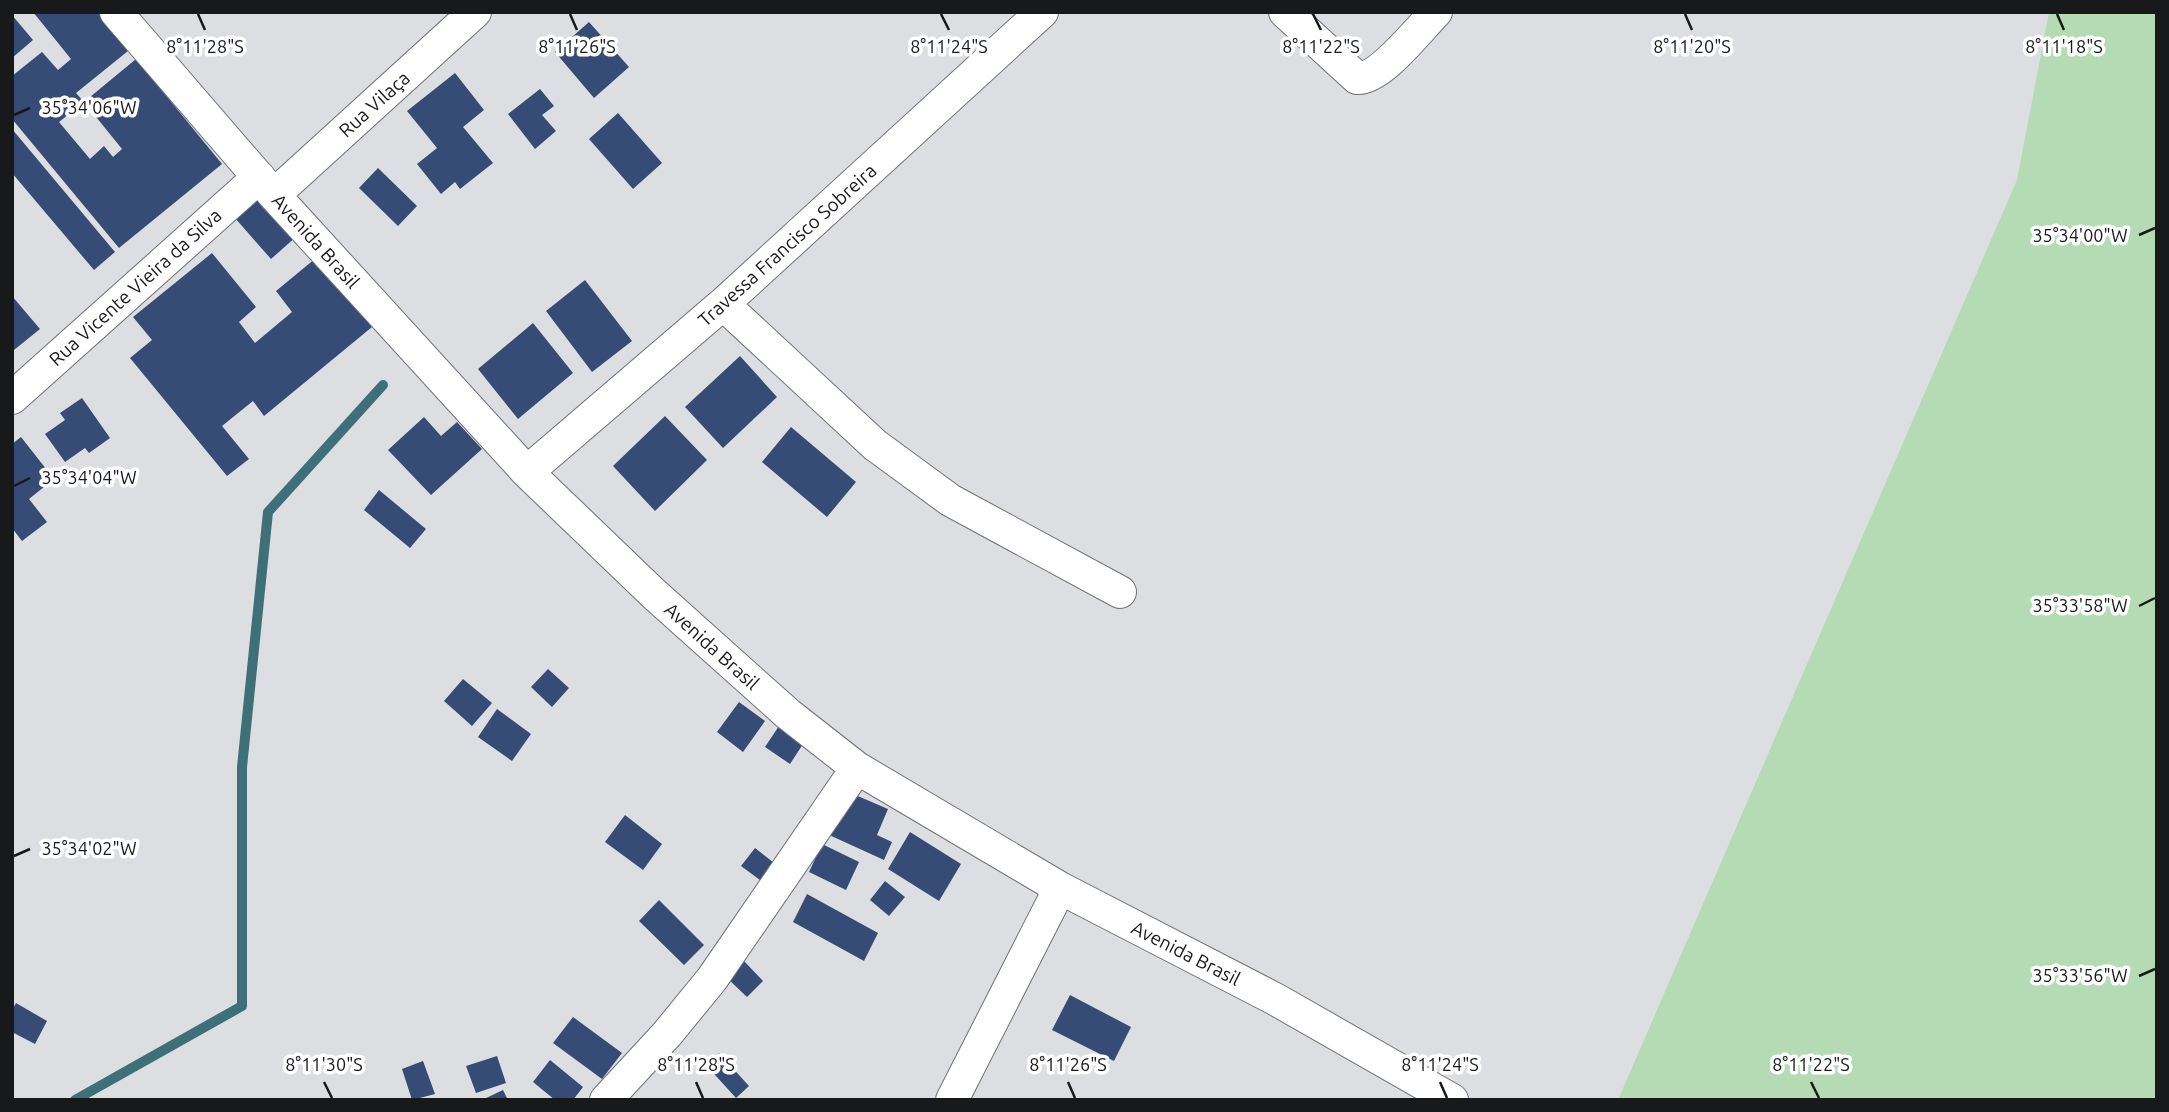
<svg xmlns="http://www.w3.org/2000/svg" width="2169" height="1112" font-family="Ubuntu,sans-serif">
	<rect width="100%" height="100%" fill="#dcdee2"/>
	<path fill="#b4dbb4" d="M2049,12H2157V1100H1618L2017,180Z"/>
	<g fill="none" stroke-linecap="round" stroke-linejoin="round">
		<path stroke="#3e707a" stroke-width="10" d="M75,1100L242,1006V767L268,512L383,385"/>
	</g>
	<path fill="#364b75" d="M33,12H109V28L128,51L76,93L84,102L59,122L90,159L104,146L113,157L122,149L84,102L136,59L222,164L119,248L12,119V76L42,52L58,70L71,59Z
		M12,15L33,40L12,58Z
		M589,22L629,67L594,98L555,52Z
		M455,73L484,110L463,127L493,163L460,189L455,182L441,194L417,164L437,148L407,111Z
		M540,89L554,106L542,115L556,131L535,149L508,114Z
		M618,113L662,163L633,189L589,139Z
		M12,129L115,252L94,270L12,173Z
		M378,168L417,206L398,226L359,188Z
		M261,195L297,236L271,259L235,218Z
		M212,253L256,307L239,322L255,343L292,312L276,291L316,258L372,327L264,416L253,401L222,426L249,459L227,476L130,358L152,340L133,317Z
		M585,280L632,341L592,372L546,311Z
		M12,296L40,329L14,350L12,348Z
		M533,323L573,373L518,419L478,369Z
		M740,356L777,397L723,448L685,407Z
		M82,398L110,438L89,453L85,448L65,462L45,434L65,420L60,413Z
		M665,416L707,460L655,511L613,466Z
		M424,417L441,436L457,422L482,449L431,495L388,450Z
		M791,427L856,482L827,517L762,462Z
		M21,437L54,479L29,499L47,522L22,541L12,528V444Z
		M379,490L426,529L410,548L364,510Z
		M548,669L569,688L552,707L531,687Z
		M463,679L492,703L472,726L444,701Z
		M739,702L765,721L743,752L717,732Z
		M497,709L531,734L512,761L478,737Z
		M779,726L803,744L790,764L765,747Z
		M853,794L888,809L877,835L892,842L884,860L827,834L835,817L841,820Z
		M625,815L662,844L643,870L605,842Z
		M910,832L961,864L939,901L888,869Z
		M822,844L859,862L846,890L809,872Z
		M755,848L774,863L760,880L741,866Z
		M885,881L905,897L889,916L870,900Z
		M807,894L878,933L864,961L793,922Z
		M659,900L704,945L684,965L639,921Z
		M744,961L763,981L747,997L727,978Z
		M1070,995L1131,1027L1114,1061L1052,1030Z
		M16,1003L47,1021L35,1044L12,1032V1010Z
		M573,1017L622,1053L602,1079L553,1043Z
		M719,1053L749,1086L736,1098L706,1065Z
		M497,1056L506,1083L476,1093L466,1066Z
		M550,1060L583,1087L573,1100H555L533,1082Z
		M423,1061L435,1094L412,1100L402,1069Z
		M503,1090L508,1100H482Z"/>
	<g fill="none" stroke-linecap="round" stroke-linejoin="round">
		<defs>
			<path id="street" d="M116,12L274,195L527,472L654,594L788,714L857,768L1060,888L1275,999L1452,1100
				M1285,12L1357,78C1380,80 1419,29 1436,12
				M274,195L475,12
				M723,304L875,445L950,500L1120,592
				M12,398L259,177
				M527,472L723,304L1042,12
				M606,1100L667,1034L712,979L857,768
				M952,1100L1060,888"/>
		</defs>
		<use href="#street" stroke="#6f7174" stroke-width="34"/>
		<use href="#street" stroke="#fff" stroke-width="32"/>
	</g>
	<path fill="none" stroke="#18191a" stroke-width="2.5" d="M198,14L205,30M570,14L577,30M941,14L949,30M1313,14L1321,30M1685,14L1692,30M2057,14L2064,30M14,115L30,108M2139,235L2155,228M14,486L30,478M2139,606L2155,598M14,856L30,849M2139,976L2155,969M324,1082L332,1098M696,1082L703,1098M1068,1082L1075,1098M1440,1082L1447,1098M1811,1082L1819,1098"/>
	<g text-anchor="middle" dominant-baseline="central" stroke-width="7" stroke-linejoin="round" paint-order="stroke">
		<g font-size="19" fill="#18191a" stroke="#fff">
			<text transform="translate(374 104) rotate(-42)">Rua Vilaça</text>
			<text transform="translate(316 241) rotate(48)">Avenida Brasil</text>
			<text transform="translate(787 245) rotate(-42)">Travessa Francisco Sobreira</text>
			<text transform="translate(135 287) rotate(-42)">Rua Vicente Vieira da Silva</text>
			<text transform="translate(712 646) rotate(42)">Avenida Brasil</text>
			<text transform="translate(1186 953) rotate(27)">Avenida Brasil</text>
		</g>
	</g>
	<g font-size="18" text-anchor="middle" fill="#18191a" stroke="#fff" stroke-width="7" stroke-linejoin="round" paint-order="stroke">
		<text x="205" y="53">8°11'28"S</text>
		<text x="577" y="53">8°11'26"S</text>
		<text x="949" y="53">8°11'24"S</text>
		<text x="1321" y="53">8°11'22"S</text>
		<text x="1692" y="53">8°11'20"S</text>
		<text x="2064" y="53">8°11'18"S</text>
		<text x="89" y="114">35°34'06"W</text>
		<text x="2080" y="242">35°34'00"W</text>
		<text x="89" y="484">35°34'04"W</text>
		<text x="2080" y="612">35°33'58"W</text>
		<text x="89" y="855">35°34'02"W</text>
		<text x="2080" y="982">35°33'56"W</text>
		<text x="324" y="1071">8°11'30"S</text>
		<text x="696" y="1071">8°11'28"S</text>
		<text x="1068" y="1071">8°11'26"S</text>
		<text x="1440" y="1071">8°11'24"S</text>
		<text x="1811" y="1071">8°11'22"S</text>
	</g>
	<rect width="2169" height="1112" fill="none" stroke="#18191a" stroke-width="28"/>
</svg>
